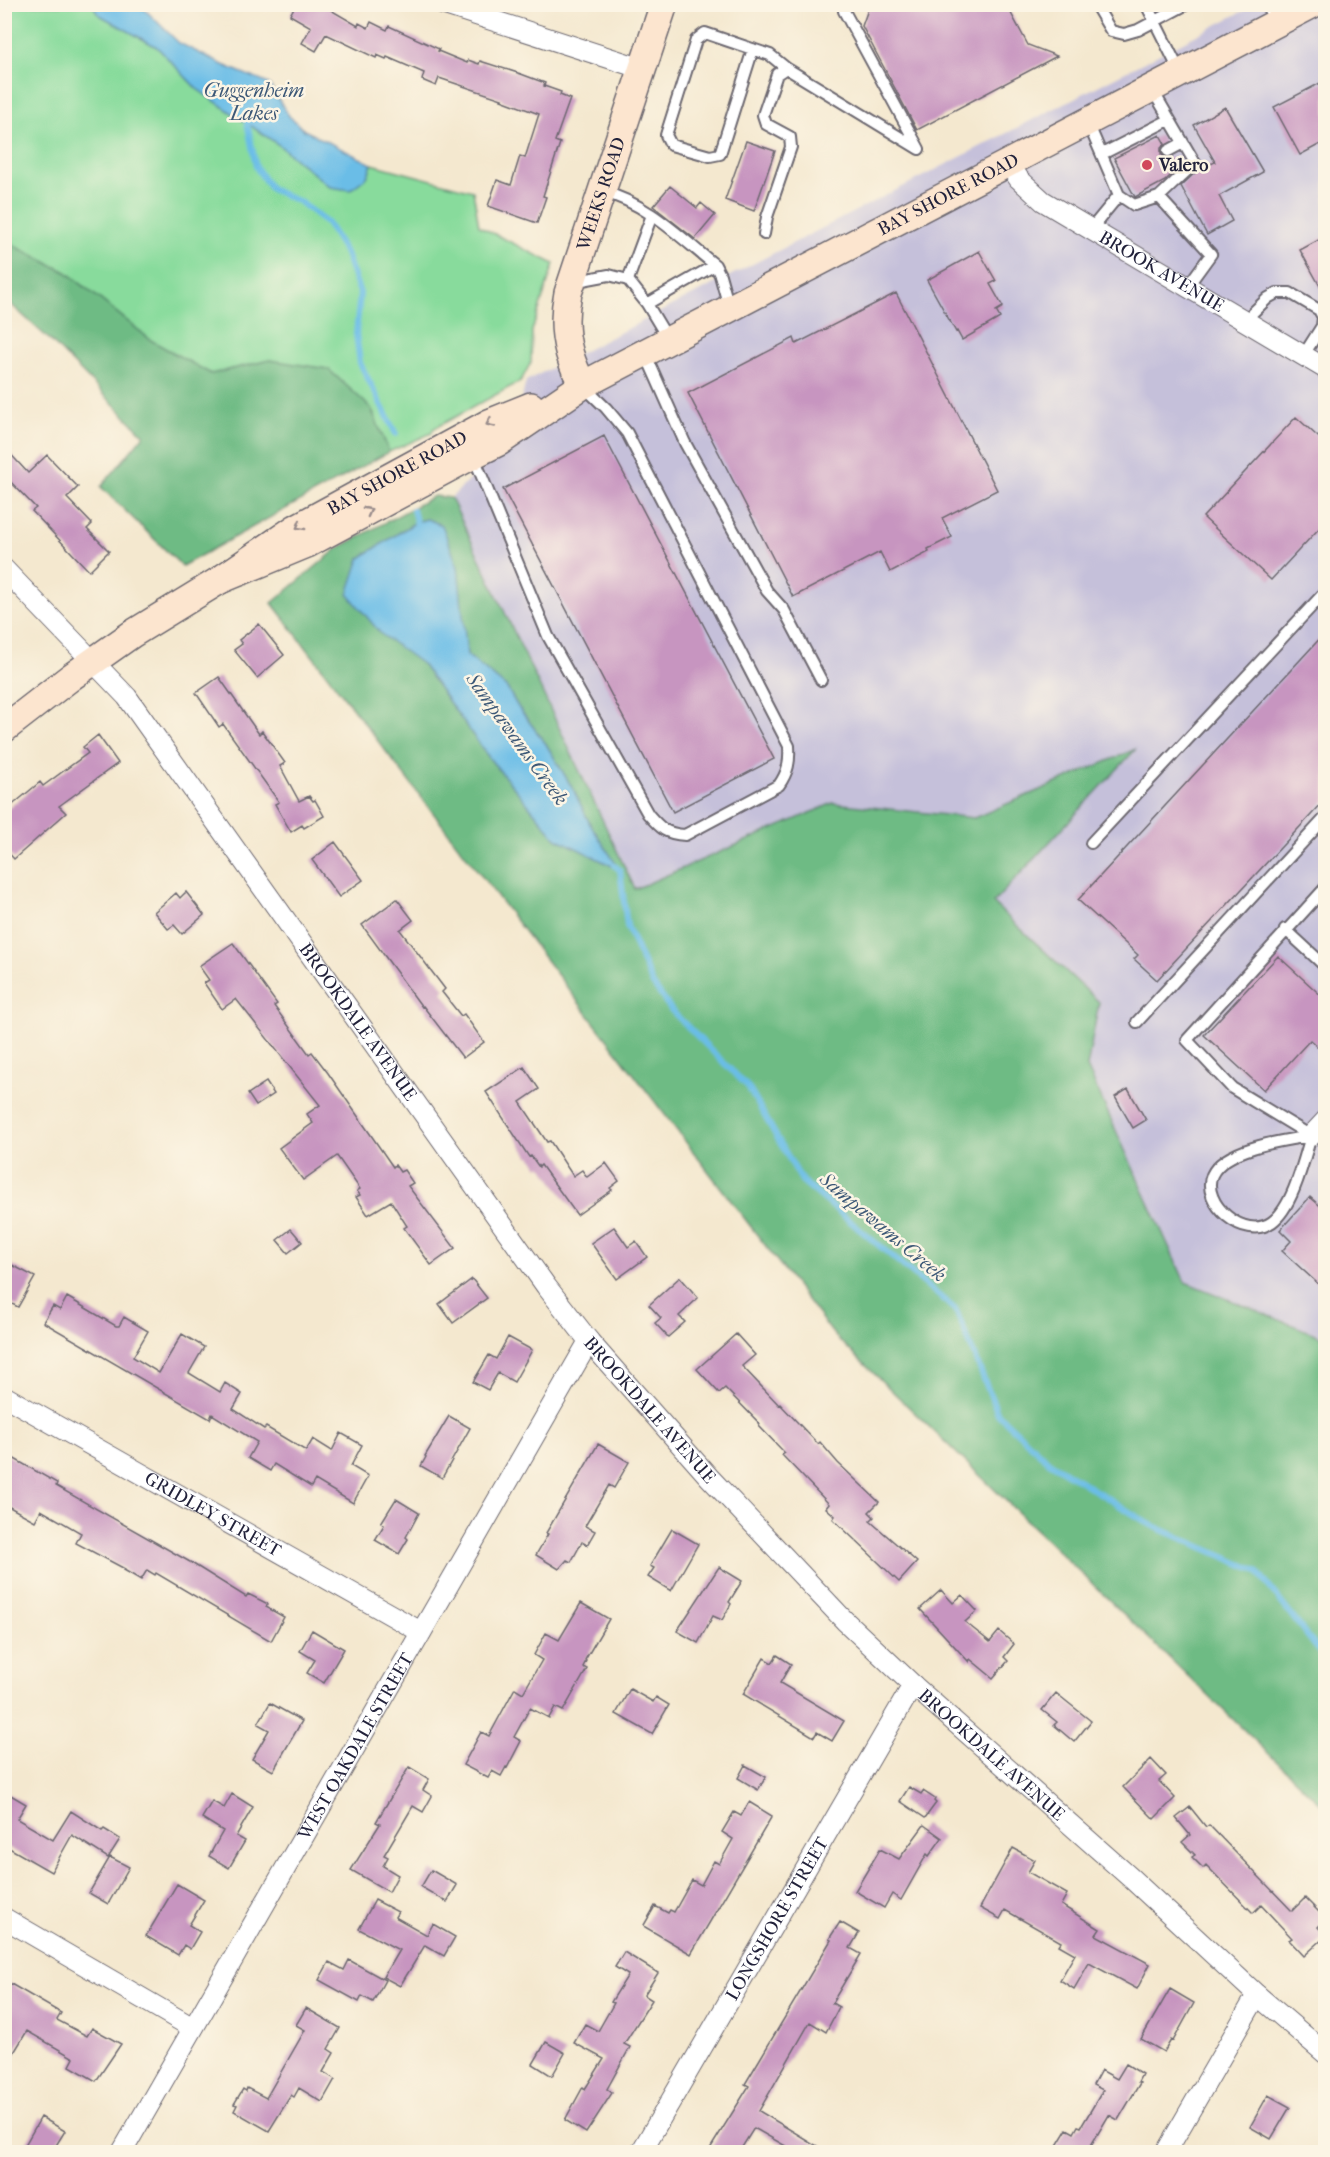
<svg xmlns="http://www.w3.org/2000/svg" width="1330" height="2157" font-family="'IM FELL French Canon',serif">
	<rect width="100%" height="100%" fill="#fcf5e5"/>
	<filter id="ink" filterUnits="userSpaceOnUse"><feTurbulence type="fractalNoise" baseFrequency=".0167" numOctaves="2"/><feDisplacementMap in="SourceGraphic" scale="12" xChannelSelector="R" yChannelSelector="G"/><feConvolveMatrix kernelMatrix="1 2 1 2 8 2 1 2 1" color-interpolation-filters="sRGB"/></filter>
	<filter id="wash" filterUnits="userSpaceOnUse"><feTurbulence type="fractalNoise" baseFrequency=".008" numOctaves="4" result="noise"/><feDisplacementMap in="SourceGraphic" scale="24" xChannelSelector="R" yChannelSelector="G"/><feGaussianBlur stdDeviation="1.35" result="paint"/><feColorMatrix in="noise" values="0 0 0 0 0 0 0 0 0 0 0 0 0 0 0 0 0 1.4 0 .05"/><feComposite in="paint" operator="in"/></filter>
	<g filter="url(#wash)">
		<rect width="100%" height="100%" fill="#f4e8cf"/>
		<path fill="#c5c0da" d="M1255,5H1325V1338L1185,1282L1087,1067L1099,1002L993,903L1135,750L974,818L833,803L635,889L451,498L513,436L526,381Z"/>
		<path fill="#88db9c" stroke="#557e6c" stroke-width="1.5" d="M4,5H93L98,14L157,47L197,89L279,145L330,187L367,177L372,164L473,191L479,226L554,264L532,331L531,362L521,381L433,429L432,433L389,452L371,408L270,360L211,374L152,341L66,272L13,247L4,239Z"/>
		<path fill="#6ebb84" stroke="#486e60" stroke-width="1.5" fill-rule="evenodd" d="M5,241L66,272L152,341L211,374L270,360L328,369L371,408L389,452L182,566L101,487L144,435L50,340L5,299Z
			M434,496L451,498L635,889L833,803L974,818L1136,749L993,903L1099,1002L1087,1067L1185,1282L1325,1338V1808L834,1335L272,603L338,548ZM427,519L462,618L467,655L507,688L518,707L546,744L573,789L590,824L618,869L556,838L490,759L422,664L360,558L416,522Z"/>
		<path fill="#6bbde7" stroke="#467091" stroke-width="1.5" d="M93,5H140L179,43L223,65L269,84L289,116L304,130L372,164L367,177L350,190L330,187L279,145L197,89L157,47L98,14Z
			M427,519L442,525L458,567L467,655L507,688L518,707L546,744L573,789L590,824L620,870L556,838L490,759L422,664L381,634L348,594L360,558L416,522Z"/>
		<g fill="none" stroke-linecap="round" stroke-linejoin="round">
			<path stroke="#6bbde7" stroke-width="6" d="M246,117L256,167L271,189L300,202L327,223L346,254L360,293L356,334L360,363L396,434
				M413,510L418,528
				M615,866L620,870L627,926L652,983L672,1011L748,1087L802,1181L956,1310L998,1414L1049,1462L1151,1525L1257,1571L1326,1660"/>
		</g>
		<g id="blocks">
			<path fill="#c795c0" d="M296,4H332L329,9L358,26L359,23L368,28L371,22L387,30L389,26L439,49L438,51L467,63L468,60L479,64L480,61L521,74L545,83L544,86L561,92L560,95L570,99L555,141L560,143L543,196L546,197L537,223L488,206L497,180L511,185L520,156L525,158L539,114L501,100L502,99L439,78L436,86L422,80L424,73L387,57L386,59L377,55L376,58L326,34L316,51L302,43L311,27L290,15Z
				M870,4H1006L1028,45L1057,56L917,130L862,26Z
				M1326,80V141L1300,155L1274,107Z
				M1225,107L1263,172L1219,196L1232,221L1207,235L1181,186L1198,170L1215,162L1194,125Z
				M1160,135L1165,144L1161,148V154L1165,158H1171L1177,169L1165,181L1135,197L1114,158Z
				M746,141L775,151L754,211L725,200Z
				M670,186L697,208L701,203L715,215L695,239L653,206Z
				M1326,236V297L1300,250Z
				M979,251L996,281L990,284L1003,307L996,311L1000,318L962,340L957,331L956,332L927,280Z
				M896,293L997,490L942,518L952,537L928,549L929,552L890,572L880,552L793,597L688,393L794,338L796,344Z
				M1296,417L1326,444V521L1271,580L1203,517Z
				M604,436L774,759L673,812L503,489Z
				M4,447L28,473L47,455L78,487L67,498L92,524L87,529L109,551L89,571L32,511L36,508L4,475Z
				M259,624L284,655L257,678L234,650L242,644L239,640Z
				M1326,632V799L1157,980L1134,959L1138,955L1078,900Z
				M219,677L259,734L262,731L285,763L280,766L299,801L309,796L313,801L315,800L324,816L304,828L302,825L291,832L275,804L279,802L223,724L219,727L196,693Z
				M98,735L118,763L59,806L66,813L14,859L4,848V812L40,782L43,786L88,753L83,747Z
				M335,842L363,880L339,897L312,860Z
				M186,892L204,915L182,934L174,925L168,929L154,912L176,893L180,898Z
				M397,899L413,920L400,930L445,989L442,992L461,1016L464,1014L484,1042L463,1058L423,1006L422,1007L362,925Z
				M233,943L277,1004L274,1006L309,1054L312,1052L328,1073L393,1167L395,1165L400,1172L404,1170L413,1183L408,1186L455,1248L431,1265L404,1228L407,1226L391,1201L368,1215L356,1197L360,1195L357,1191L360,1189L337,1156L303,1180L279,1148L313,1123L307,1114L320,1105L236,999L222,1009L204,983L209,980L199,966Z
				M1278,956L1326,1000V1054L1310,1040L1264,1090L1204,1035Z
				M524,1067L539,1089L520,1102L547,1142L550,1141L573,1176L582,1170L587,1177L606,1163L619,1181L610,1188L612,1190L577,1215L541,1165L539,1167L531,1156L529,1157L486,1092Z
				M266,1082L274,1094L256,1106L248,1094Z
				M1128,1089L1146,1120L1133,1128L1115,1097Z
				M1310,1197L1326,1211V1291L1282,1251L1291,1241L1280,1230Z
				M614,1227L628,1247L636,1241L647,1257L617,1279L591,1243Z
				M291,1229L302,1242L288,1253L277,1240Z
				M12,1265L35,1277L18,1307L4,1300V1279Z
				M680,1277L698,1298L679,1316L685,1322L668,1337L655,1323L661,1318L649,1305Z
				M472,1279L487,1298L453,1323L439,1304Z
				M67,1297L116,1326H119L124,1317L148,1331L133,1357L159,1373L182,1334L204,1347L189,1373L220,1392L225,1383L242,1394L233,1409L264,1429L266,1427L306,1451L313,1439L332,1451L341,1433L362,1445L351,1466L368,1476L353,1503L315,1480L311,1487L274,1464L270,1471L248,1458L257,1442L212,1414L210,1419L43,1322L53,1306L60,1310Z
				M736,1334L755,1355L742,1366L779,1405L780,1404L818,1444L820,1442L838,1463L879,1502L869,1512L874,1517L870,1521L917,1562L899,1582L833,1519L835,1516L826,1508L829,1504L782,1455L785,1453L759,1426L760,1424L725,1388L719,1393L697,1369Z
				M508,1337L532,1350L514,1382L498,1373L488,1390L473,1382L489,1355L496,1359Z
				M449,1416L470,1428L442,1478L421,1466L426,1457L425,1456Z
				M598,1444L629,1462L614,1488L609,1485L585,1526L595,1531L587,1545L582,1542L571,1562L567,1560L559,1569L536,1555L548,1534L546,1533Z
				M4,1453L57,1483L56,1486L190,1562L246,1597L248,1594L268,1604L266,1607L284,1617L271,1641L156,1573L155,1575L147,1570L141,1580L124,1570L125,1569L76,1543L81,1533L41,1510L35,1521L4,1504Z
				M396,1499L419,1513L406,1537L408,1539L399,1554L375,1540L384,1525L381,1523Z
				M672,1529L698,1544L671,1591L648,1577L654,1568L650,1566Z
				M719,1567L742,1581L729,1602L731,1604L722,1620L713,1616L698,1643L677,1631Z
				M941,1590L953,1603L962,1595L977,1611L965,1622L990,1642L999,1631L1014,1644L1004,1657L1008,1661L993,1678L970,1659L969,1662L920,1609Z
				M581,1603L609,1619L585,1660L586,1661L583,1667L587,1669L563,1711L555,1707L549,1718L530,1708L514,1737L521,1741L507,1768L506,1767L501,1776L492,1771L488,1778L463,1765L481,1732L489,1736L515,1688L523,1693L542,1660L534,1655L546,1633L559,1640Z
				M312,1630L344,1649L324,1683L307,1673L315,1660L300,1651Z
				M777,1655L791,1664L780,1683L844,1721L832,1741L817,1732L814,1737L743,1694L764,1658L772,1663Z
				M630,1689L653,1702L656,1697L669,1705L652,1734L616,1714Z
				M1056,1693L1091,1721L1074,1742L1054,1725L1057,1722L1042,1710Z
				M270,1703L302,1721L273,1771L252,1759L269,1730L258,1724Z
				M1151,1759L1166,1775L1159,1781L1175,1798L1154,1819L1123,1787Z
				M745,1765L766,1777L758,1790L738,1778Z
				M409,1767L429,1779L423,1790L432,1796L423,1812L413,1806L384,1855L388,1857L383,1866L398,1875L389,1892L351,1870L380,1824L376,1822Z
				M909,1787L921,1794L923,1791L935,1799L934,1801L936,1803L925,1818L900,1801Z
				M4,1791L26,1804L17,1819L53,1840L71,1811L102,1831L104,1829L120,1839L108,1858L72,1835L51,1872L4,1845Z
				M232,1794L253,1807L236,1836L245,1841L229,1868L209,1856L223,1831L202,1818L212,1801L224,1808Z
				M749,1802L772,1816L691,1954L645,1927L644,1925L655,1906L668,1913L670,1910L674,1912L692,1880L701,1885L714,1861L719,1864L733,1839L722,1832L734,1812L741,1816Z
				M1190,1807L1206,1827L1209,1825L1292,1911L1305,1898L1326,1919L1318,1927L1326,1936L1304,1956L1289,1940L1292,1938L1261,1905L1253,1913L1206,1865L1203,1868L1192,1857L1195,1855L1182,1842L1190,1835L1176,1818Z
				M924,1825L942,1838L929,1856L927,1854L901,1900L892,1894L884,1908L855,1891L880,1849L899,1859Z
				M1013,1848L1035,1860L1028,1872L1067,1894L1061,1905L1100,1929L1096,1935L1150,1964L1137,1989L1089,1963L1074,1989L1060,1980L1075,1954L1059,1945L1061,1942L1005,1910L1000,1919L980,1908Z
				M110,1857L129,1867L108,1904L89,1893Z
				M431,1870L457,1885L447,1902L421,1887Z
				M177,1884L204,1900L189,1925L200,1932L190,1949L184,1945L178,1955L146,1936Z
				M375,1900L398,1912L395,1917L427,1935L433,1924L455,1937L444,1956L425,1945L400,1986L383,1977L399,1950L359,1929Z
				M840,1922L859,1933L850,1948L861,1954L832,2003L839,2007L826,2032L810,2022L759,2111L827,2152H796L754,2128L739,2152H708L749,2086L745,2084L831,1940L829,1939Z
				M624,1952L658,1973L644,1995L652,2000L624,2044L630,2047L607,2089L612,2093L586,2133L565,2120L583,2087L585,2089L604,2059L574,2043L585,2024L598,2031L614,2003L611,2002L628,1975L615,1967Z
				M349,1960L385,1980L373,2002L362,1996L359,2002L319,1980L329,1962L344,1970Z
				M4,1980L61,2013L57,2020L87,2036L92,2028L121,2044L96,2081L70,2066L74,2058L27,2031L4,2069Z
				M1170,1989L1194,2003L1173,2041L1171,2040L1164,2052L1141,2039Z
				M306,2008L340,2028L328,2049L334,2053L323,2072L335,2079L322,2102L299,2088L294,2097L291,2095L269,2131L234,2111L237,2105L234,2104L243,2089L246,2091L247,2088L266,2098L305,2030L296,2025Z
				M546,2042L565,2053L552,2076L533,2064Z
				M1126,2064L1142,2074L1138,2082L1140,2083L1118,2120L1109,2115L1087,2152H1053L1067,2129L1074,2133L1078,2126L1081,2127L1103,2090L1093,2085L1101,2070L1117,2079Z
				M1268,2095L1290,2107L1271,2139L1250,2127Z
				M41,2117L65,2131L52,2152H21Z"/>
		</g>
	</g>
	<g filter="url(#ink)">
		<use href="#blocks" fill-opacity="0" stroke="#6c676f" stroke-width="1.5"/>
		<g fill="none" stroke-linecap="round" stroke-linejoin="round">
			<defs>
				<path id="lane" d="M845,4L844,11L919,149
					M1095,4L1111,31L1124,34L1138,30L1187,4
					M1146,4L1181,74
					M1266,4L1276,23
					M753,49L720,154L710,156L671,145L666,135L696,40L705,33L770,55L786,68
					M1152,89L1195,163L1159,197L1211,254L1187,287
					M1088,123L1119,195L1134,205L1159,197
					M1168,151L1183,143
					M1102,154L1169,120
					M603,192C647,203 681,238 715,265L720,275L729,307
					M1091,229L1119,195
					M764,234L767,217L791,147L790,137L766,124L763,115L777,74L786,68L919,149
					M628,280L652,215
					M572,282L609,275L628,280L647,304L668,339
					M647,304L715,265
					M1244,321L1268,298L1277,293H1290L1319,310L1323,317L1322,326L1303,356
					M645,353L685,443L767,591L784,610L821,680
					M473,455L548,636L648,814C661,829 666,834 685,835L779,785C788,772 790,762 789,746L627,433L606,408L583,386
					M1091,843L1326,591
					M1285,929L1326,967
					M1137,1022L1326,817
					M1311,1136L1232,1088L1187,1040L1326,887
					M1311,1136C1304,1159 1293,1207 1272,1222C1244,1242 1200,1202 1212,1175C1224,1148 1285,1140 1311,1136Z"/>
				<g id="street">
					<path d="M442,4L643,69"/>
					<path id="s1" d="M1008,163L1019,179L1043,201L1326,369"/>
					<path id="s2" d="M4,569L127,697L546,1286L589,1341L709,1477L845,1621L913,1685L1132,1879L1257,1995L1326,2054"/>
					<path d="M1311,1136L1326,1120"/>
					<path id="s3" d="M4,1396L421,1632"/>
					<path d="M4,1918L193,2028"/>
					<path id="s4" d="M122,2152L589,1341"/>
					<path id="s5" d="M641,2152L913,1685"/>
					<path d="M1166,2152L1257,1995"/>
				</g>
				<g id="secondary">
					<path id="s6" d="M583,385C567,357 561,325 568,293L664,4"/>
					<path id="s7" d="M220,580L307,544L473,455L499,442L583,385L1313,4"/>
					<path id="s8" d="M4,729L71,677L132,634L220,580L296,528L489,423L531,406"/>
				</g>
			</defs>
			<use href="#lane" stroke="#6c676f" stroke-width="14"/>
			<use href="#street" stroke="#6c676f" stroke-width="22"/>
			<use href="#secondary" stroke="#6c676f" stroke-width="30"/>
			<use href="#lane" stroke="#fff" stroke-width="10"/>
			<use href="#street" stroke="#fff" stroke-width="20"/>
			<use href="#secondary" stroke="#fce5cf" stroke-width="27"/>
		</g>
		<defs><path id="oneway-chevron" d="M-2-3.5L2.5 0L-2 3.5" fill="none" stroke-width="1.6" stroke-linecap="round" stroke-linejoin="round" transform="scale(1.5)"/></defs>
		<g stroke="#9a8d8c">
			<use href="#oneway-chevron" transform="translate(490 423) rotate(155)"/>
			<use href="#oneway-chevron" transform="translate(368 511) rotate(-28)"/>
			<use href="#oneway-chevron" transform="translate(300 526) rotate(150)"/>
		</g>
	</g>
	<circle fill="#d1495b" stroke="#fcf5e5" stroke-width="2" cx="1147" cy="165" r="6"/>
	<g text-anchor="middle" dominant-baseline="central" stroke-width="5" stroke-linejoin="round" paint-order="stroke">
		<g font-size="18" font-weight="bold" fill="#22223b" stroke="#fcf5e5" text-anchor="start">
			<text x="1159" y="165">Valero</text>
		</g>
		<g font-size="18" fill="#22223b" stroke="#fcf5e5">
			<text stroke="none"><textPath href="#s6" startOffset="200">WEEKS ROAD</textPath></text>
			<text stroke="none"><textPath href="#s7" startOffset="825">BAY SHORE ROAD</textPath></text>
			<text stroke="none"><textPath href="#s1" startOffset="190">BROOK AVENUE</textPath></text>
			<text stroke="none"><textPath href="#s8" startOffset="470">BAY SHORE ROAD</textPath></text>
			<text stroke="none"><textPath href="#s2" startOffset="576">BROOKDALE AVENUE</textPath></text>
			<text stroke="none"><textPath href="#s2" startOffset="1062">BROOKDALE AVENUE</textPath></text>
			<text stroke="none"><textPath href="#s3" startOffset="240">GRIDLEY STREET</textPath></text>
			<text stroke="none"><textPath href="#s4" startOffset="468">WEST OAKDALE STREET</textPath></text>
			<text stroke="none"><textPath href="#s2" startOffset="1548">BROOKDALE AVENUE</textPath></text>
			<text stroke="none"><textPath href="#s5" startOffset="270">LONGSHORE STREET</textPath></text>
		</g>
		<g font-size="20" font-style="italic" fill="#3c5877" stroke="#fcf5e5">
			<text x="254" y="90">Guggenheim<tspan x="254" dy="23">Lakes</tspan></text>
			<text transform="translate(517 739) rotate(54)">Sampawams Creek</text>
			<text transform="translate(883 1227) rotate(40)">Sampawams Creek</text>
		</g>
	</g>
	<rect width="1330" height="2157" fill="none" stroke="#fcf5e5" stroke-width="24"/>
</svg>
